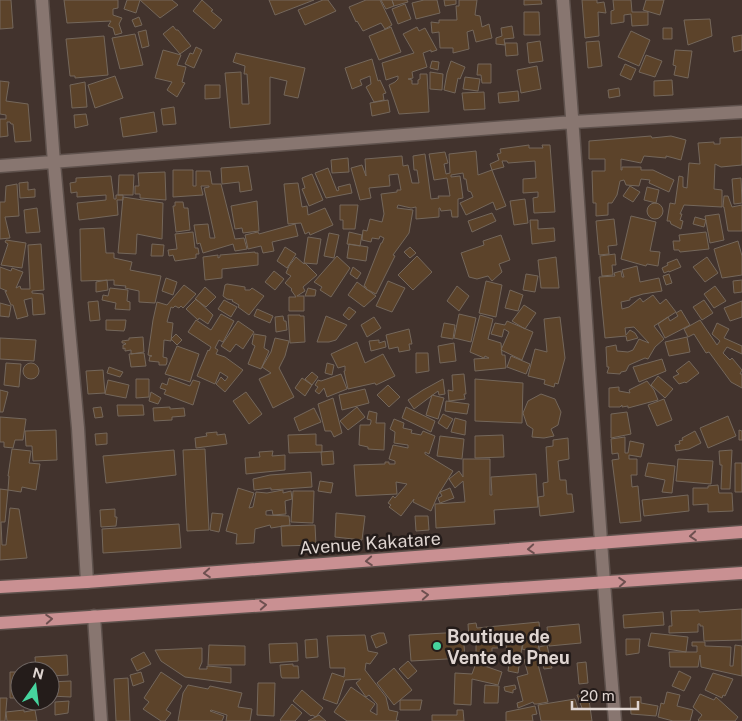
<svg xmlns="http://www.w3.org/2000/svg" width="742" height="721" font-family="'Public Sans',sans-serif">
	<rect width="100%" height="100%" fill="#42332d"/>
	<path fill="#5c432a" stroke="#74675b" d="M0,0H11L13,28L0,29Z
		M64,0H118V8L113,9V15L122,18L119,24L122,33L115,35L113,28L108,26L111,21L67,23Z
		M127,0H140L136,13L124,9Z
		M140,0H172L178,5L160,18Z
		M202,0L213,10L211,11L222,20L214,29L193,11Z
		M269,0H314L275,15Z
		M323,0H328L336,11L305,25L298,10Z
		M366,0H380L392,25L385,29L381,23L363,31L357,21L356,22L349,7Z
		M381,0H392L394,6L386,9Z
		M392,0H407L408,2L394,6Z
		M424,0H437L440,13L416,19L412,3Z
		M444,0H456V4L445,6Z
		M459,0H477L475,15L480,16L482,27L489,24L492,38L476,42L473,30L467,32L469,49L453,53V48H440L439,32L432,33L431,22L439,23V20H457L456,6H459Z
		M524,0H541L542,4L524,5Z
		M582,0H597V3L604,2L606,13L598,12L599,36L585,38Z
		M613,0H631L632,12H648V25L632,26L631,14L624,15V22L611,24V11L614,10Z
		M646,0H664L660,15L643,10Z
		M405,4L411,19L398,24L392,9Z
		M524,12H539L540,35H524Z
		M139,17L142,25L135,27L132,20Z
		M710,19L712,36L688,45L684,20Z
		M173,26L176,30H178L191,46L180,54L163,34Z
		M512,26L514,38L504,39L505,45L496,44V38L502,36L501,28Z
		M391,27L401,52L379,60L369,36Z
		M417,27L419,31L425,28L437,50L431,52V50L423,53L427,67L412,72L413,78L408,79L412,80V84H418V80L420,79V74H427L429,112L399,114L389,85L395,82L398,79V76L386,80L382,63L414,53L403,34Z
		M663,28H672V39H663Z
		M146,30L149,46L142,48L138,32Z
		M631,31L650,40L639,66L618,57Z
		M135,34L143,65L120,69L112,38Z
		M742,35V50L734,52L732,37Z
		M104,36L108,75L75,78V76H70L66,39Z
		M540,41L543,61L529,63L527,43Z
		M599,41L602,66L588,68L586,42Z
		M505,43H517L518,55L506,56Z
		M196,47L202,50L194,68L185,64L190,53L193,54Z
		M163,50L181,55L177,65L186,67L182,82L185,83L177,97L167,90L172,82L155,78Z
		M675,50L692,51L688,78L674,75L676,66L673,65Z
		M236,53L305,68L298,98L284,95L287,81L270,77V124L230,128L225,73L241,72L242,104H249L247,74H244L245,66L233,62Z
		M646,55L662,61L655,77L639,72Z
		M372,59L378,81L380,80L386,93L383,94L384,100L374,102L366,87L371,84L370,76L360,80L362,85L352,89L345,68Z
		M432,61L439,62L438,70L430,68Z
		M451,61L465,67L460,79L458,78L455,93L444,90L447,73Z
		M478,64H491V83H482L481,75H477Z
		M625,64L636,69L631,80L620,75Z
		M537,66L541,89L521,93L517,70Z
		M430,72L443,74L442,90L430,89Z
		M115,76L123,98L95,108L88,85Z
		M465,77L480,79L478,91L463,89Z
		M672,80L673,95L654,96V81Z
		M0,81L9,82L6,101L28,104L31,141L15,142L13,124H11L10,122H7L8,136L0,137V119H6V115L0,114Z
		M85,82L87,107L72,108L70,85Z
		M205,85H220V98L205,99Z
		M619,88L620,96L609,98L608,90Z
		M518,91L519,101L499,103L498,93Z
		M484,92L485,109L464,110L462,93Z
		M388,100L390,112L372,116L370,103Z
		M174,107L176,124L163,125L161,109Z
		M154,112L157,132L123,137L120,118Z
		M86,114L88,125L75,128L74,115Z
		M651,136L652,138L671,136L686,140L681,160L666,156V158L644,156L641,163L621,159V170H622V167H641V170H653L674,180L669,192L649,183L650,180L641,179L639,186L626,185L624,180L620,181L617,195L612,203H608V215L596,216V203H593L592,171H605V159H589V141Z
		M742,137V165L721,167L715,164L714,189L722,190V207L684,205L680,214H682L680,220L683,221L681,229L671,224L670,221H667L670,203L675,204L679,176L683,177V187L687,188L689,163L700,164L698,143L714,142V144H720V138Z
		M529,145V148H543L542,145H550L555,212L534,213L533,198L538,197V192L523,193V179L536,178L535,161L508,163L507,161H502L504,167L492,170L490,164L499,160L497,154L501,153L500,149Z
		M476,151L478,175L492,170L506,206L496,210L493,202L466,215L460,203L473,197L471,192L468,191L466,179H464L463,173L451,175V177L460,176L463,198L458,199V217H452L451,210L441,211L440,208H439V217L416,219V207L411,208L398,205L397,208L413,210L409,233L393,255L395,256L376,294L366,289V287L364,286L381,243H382L384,238L380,236L379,239L372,238L371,242L362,240L363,230L367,231L370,219L382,222L384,214L381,194L397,192V190H401L398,174L389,175L390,186L369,188L371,198L360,200L351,168L362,165L366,176L365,159L402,156L403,166L408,165L412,183H419L417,170H414L413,156L425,154L431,199L439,198L438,196H450L447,178L434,180L429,154L445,152L448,163L444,164L446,174L450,173L449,154Z
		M348,158L349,172L332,173L331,160Z
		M248,166L252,190L240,192L239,182L222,184L221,168Z
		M328,168L337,191L339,190L338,187L350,184L352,193L326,198L315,173Z
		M173,170H193V186H196V171H210L212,184H221L235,239L244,238L247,249L235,251L233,244L203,253L200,243L197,244L194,225L208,224L210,238H215L204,188L209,187V186H201L203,195L173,197Z
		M165,172L166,200L140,198V194H135V186H139L138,173Z
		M312,174L323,200L309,206L302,189L305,188L302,178Z
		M119,175H134L133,195H118Z
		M111,176L114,199H116V195H123V200H117L118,215L79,220L77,203L106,200V195L77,197V192L71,193L70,183L76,182V178Z
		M741,178L742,203L734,204L732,179Z
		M28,182V190L35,189V197L20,198L19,183Z
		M298,183L302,207L307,206L308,215L325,208L333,225L310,235L309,232L305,234L301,223L288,224L284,184Z
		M17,184L19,216L5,217L10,238L0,239V202H5L6,186Z
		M630,186L640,192L633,202L623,196Z
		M647,187L659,190L656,203L644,200Z
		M724,196H728L732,207L742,205V231H728L724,207H723Z
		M123,197L163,203L162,239L137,234L136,254L118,253Z
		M525,199L528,223L514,225L510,201Z
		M257,201L259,231L243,233L242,228L235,229L231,206Z
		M175,202H183L184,208H188L190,230L176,232L173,206H175Z
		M647 211a8 8 0 1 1 16 0a8 8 0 1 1-16 0Z
		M340,205H358L355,229H343V220H340Z
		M37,208L40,232L26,233L24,210Z
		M492,213L496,221L472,232L468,221Z
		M719,214L724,240L710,243L705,216Z
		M631,216L656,222L650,251L660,252L658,266L647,264L646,266L621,259Z
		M695,217L706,220L704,227L693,224Z
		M614,219L617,245L608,246L609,254L599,255L596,221Z
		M530,220H538V229L554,228L555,241L532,244Z
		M295,224L298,236L272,242L274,251L263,253L261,246L248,249L245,235L258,232L259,234Z
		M104,228L106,253H114V258L132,262L130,270L161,276L155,303L139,302V291L125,288L126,286L114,285V280L81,281L80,229Z
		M193,232L195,248H198L199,254H196V258L175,261L173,255L169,256L168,250L177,249L175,234Z
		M349,232L362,235L360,246L347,244Z
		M706,232L709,249L680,252L679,250H674L673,241H680L679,235Z
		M329,233L339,235L334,258L324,256Z
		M501,235L510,260L499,264L502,272L492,281L488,276L477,279L469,277L461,253L484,245L483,241Z
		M308,237L321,239L317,264L304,263Z
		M6,240L26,243L22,268L1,265L8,244L5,242Z
		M738,241L742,256V275L722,278L714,249Z
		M41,244L44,290L32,291V293L43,294L45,314L33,315L32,298L24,300L28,316L17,319L13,305H11L5,291H7L0,288V267L11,271L12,268L23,272L16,288L20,286L21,289H30L28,245Z
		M152,244L164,245L163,256H151Z
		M349,244L368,247L366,261L347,258Z
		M285,247L296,254L287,268L277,261Z
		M410,247L416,253L410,258L404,252Z
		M255,252V253H258V265L222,269V278L205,280L203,257L218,255V258L220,257V255Z
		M615,254L616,265H612L613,275L602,276L600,256Z
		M337,256L350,268L331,297L320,290L322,287L314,282Z
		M417,256L432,272L413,290L398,275Z
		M296,257L304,264L305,263L317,275L303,287L305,291L297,296H304V311H289V297H296L291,290L292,289L285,283L291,276L286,273L289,266Z
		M556,257L559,288H541L538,260Z
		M707,257L718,273L705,282L693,267Z
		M677,259L681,267L669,272V271L664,273L662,268L668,265L667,263Z
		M637,266L640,282L659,278L662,291L643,294L630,298V300L621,302L622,309L629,307L640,298L643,302L653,295L660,304L666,299L676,312L654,326L664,339L655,347L648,359L645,358L629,365L626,371L621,372L620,374L607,373L609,367H607L606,347L616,345L617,351L628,352L633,350L639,339L649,343L634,327L625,328L626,335L630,330L635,333L638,338L627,341L626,336L605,338L599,277L615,276L614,273L621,271L622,277H624L622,270Z
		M353,267L361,273L357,279L350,274Z
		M274,271L284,279L275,290L265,282Z
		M526,274L538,276L535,292L523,290Z
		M669,274L672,283L666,285L663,276Z
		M166,278L177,282L173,295L162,291Z
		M107,280L108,290L96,292V282Z
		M742,280V292L734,293L733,281Z
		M388,281L405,288L392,312L376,306Z
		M486,281L502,285L496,317L479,313Z
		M357,282L376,296L364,307L348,295Z
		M227,284L245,287V290H250L252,288L264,296L249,315L238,307L239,305L232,301L233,300L227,299L223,296L225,285Z
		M184,285L196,294L183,308L181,306L179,308L175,306L173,308L171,307L167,322L173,323L171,341L164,340L163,357L167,358V362L166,365H159V362L149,361L150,356H152L148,355L153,320L157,302L167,305Z
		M457,286L469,296L459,311L447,301Z
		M715,286L726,301L714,308L704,294Z
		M205,287L216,297L206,307L195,299Z
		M110,288L128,290L127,301L130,302V310L115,309L116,303L102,300L103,295L108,296Z
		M308,288L316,290L315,296H305Z
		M510,290L523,295L518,311L505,308Z
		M196,299L213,315L208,324L199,318L198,320L186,309Z
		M224,300L237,307L231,317L218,309Z
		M704,300L713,313L702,320L693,307Z
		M98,301L100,320L90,321L88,302Z
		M742,301V317L730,321L724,308Z
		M0,303L11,306L9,317L0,316Z
		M524,305L536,313L525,329L512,321Z
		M349,307L356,312L349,320L343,315Z
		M257,309L273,316L270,323L254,316Z
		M681,310L690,325L665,338L658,324L668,317L670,321L678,316L676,313Z
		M221,314L234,321L223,342L219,340L215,348L218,350L216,354L225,357L243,370L225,392L216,384L221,377L225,381L228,377L220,372L215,384L197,376L208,350L209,351L211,347L188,332L196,320L211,330Z
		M459,314L476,318L471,342L454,338Z
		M288,315H300V316H304L305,342L290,343Z
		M480,315L493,319L488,339L501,343L502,355H505L506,368L475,371L474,359L489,358L485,356L484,358L470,352Z
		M283,316L284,321H286L287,330L276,332L275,317Z
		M326,316L347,325L336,340L329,342H317Z
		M374,317L381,328L367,337L361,325Z
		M560,317L565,358L558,384L555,383L554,387L544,384L545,380L528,376L535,349L547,352L544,319Z
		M106,320H126L125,328L124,331L106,330Z
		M700,320L717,345L720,341L712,334L717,323L729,329L724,338L742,346V354L727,347L723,353L730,360L732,358L742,370L740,374H742V388L731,382L709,352L706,353L694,334L688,337L684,329Z
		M238,321L254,332L243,349L236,344L230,352L221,346Z
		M507,321L533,332L522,360L501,350L509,332L504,329L502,337L491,334L495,323L505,325Z
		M444,323L455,325L453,339L441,337Z
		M409,329L412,344H409L410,350L399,352L398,347L389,349L386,335Z
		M176,334L182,340L177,345L171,339Z
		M254,334L266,336L264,348L269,351L261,369L248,364L255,346L252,344Z
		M143,337L144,352L131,354V350L125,351V348L123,349V345L126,344L125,343H122V341L129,340V338Z
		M687,337L690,352L669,356L665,342Z
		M0,338L36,340L34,361L0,359Z
		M275,338L289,341L285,356L279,368L294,397L273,408L259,379L271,373L262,367L271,352Z
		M379,340V343L385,341L386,347L371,351L369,341Z
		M357,342L365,363L383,354L395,376L376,385L375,383L348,389L344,371H345V366L338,368L331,354Z
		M454,343L456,361L440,363L438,346Z
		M177,346L199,354L190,382L165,374Z
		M144,353L146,366L131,367L129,354Z
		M416,353H428L429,371L416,373Z
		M511,356L530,364L526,374L507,367Z
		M662,359L666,371L639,382L633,367Z
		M689,361L699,373L686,383L685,382L679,384L673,377L679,374L676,371Z
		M6,363L21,364L19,387L4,385Z
		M327,363L334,365L332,375L325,373Z
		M23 371a8 8 0 1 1 16 0a8 8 0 1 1-16 0Z
		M109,367L123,372L120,377L107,373Z
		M103,370L105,393L88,394L86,371Z
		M312,372L318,377L312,385L305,379Z
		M341,374L347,389L327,397L324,388L319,394L315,391L318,387L315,385L318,380L321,381Z
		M464,374L466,394H464L465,399L449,401L448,390L453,391L452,375Z
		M658,376L673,389L665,398L651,385Z
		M169,378L190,386L193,380L200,382L193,405L164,394L166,390L160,388L162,383L167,385Z
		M302,378L312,385L305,396L295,388Z
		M136,379H149V397L136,398Z
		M443,379L445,394L439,395L438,391L414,409L408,400L423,390Z
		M475,379L523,383L522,423L475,421Z
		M108,380L129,385L126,398L105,394Z
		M647,381L654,390L658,400L628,408V406L622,407V405L620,407H609V388L619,387V391L630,393L629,390Z
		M388,385L400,397L389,407L377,395Z
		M365,389L369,403L342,410L339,395Z
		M0,390L8,392L3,412H0Z
		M151,392L161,398L158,404L149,401Z
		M246,392L262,414L249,424L233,401Z
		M541,394L555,399L561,412L558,425L551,429L554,436L544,438L532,437L533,429L527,425L523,413L528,401Z
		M432,395L444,398L438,419L426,415Z
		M333,398L342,433L334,437L331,431H325L318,404Z
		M664,399L672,420L657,426L648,405Z
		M446,401L469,404L467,414L445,411Z
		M117,405H143L144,415L118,416Z
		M101,407L103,417L95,418L93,408Z
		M170,407V409L184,408L185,416L172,417V420L154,421L153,408Z
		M357,407L365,417L348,430L340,421Z
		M406,407L435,421L431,432L402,418Z
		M314,408L321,422L299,431L294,418Z
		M369,411L377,413L376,423H385L384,450L368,449V447L359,445L360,425H370L371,422V420L367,419Z
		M627,412L631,434L611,438V414Z
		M443,414L453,419L447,429L438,423Z
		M728,416L736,436L708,448L700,428Z
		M0,417L26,419L23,440H15L13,448L4,447V442H0Z
		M455,418L466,421L465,435L451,432Z
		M394,419L404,423L403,428L412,430L411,433L421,435L423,431L435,436L429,454L425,452V454L453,471L438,495L431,511L413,502L414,499L401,516L389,507L391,505L388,503L393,496L395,498L407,484L396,482L397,494L356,496L354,465L385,464V462H389V464H395V461L389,459L393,445L408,448V445L394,443L395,432L390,429Z
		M56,430L57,460L33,461L32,446H26L25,431Z
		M739,430L742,431V440H739Z
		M695,431L701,443L689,449L676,451L675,445L680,444L679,441L683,440L682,438Z
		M217,432V435L225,434L227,444L196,448L195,438L207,436L206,433Z
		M107,433V444L96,445L95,434Z
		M316,434V445H322V452L289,453L288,435Z
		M503,435L504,457L475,458V436Z
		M440,436L464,439L462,459L437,456Z
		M625,437V453H628L630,441L644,444L641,457L629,455V459H637V475H631L632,487L638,486L641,521L620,523L612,460L619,459L618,453L612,454L611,439Z
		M568,438L569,459L558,461L560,480H566L567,494H572L574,512L540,516L538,497L544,496L543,483L548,482L546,447L553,446V440Z
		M12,449L31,451L29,463L40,464L36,490L22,487L21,492L8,490L9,476H8Z
		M205,449L209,530L187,531L183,450Z
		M174,450L176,475L106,483L103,456Z
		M732,450L730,489H721L722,465H720L719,451Z
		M273,451L272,456L285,455V470L246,474L245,458L260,457L259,452Z
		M333,451L334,464L322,465L321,452Z
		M463,459H490V495H492L491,477L536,474L538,507L494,510L495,524L436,528L435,504L465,502L463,481L455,488L449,479L459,471L463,477Z
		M678,459L713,461L711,484L676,481Z
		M648,463L675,466L672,493L662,492L665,480L645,476Z
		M735,463H742V492H735Z
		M311,472L312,487L271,490V488L254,490L253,479L270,475Z
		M320,481L333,483L331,493L318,491Z
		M718,485L719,493H732L733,511L708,512V504L693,505V488H708V486Z
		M238,488L254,493L249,508L253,507L256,492L267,493L283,490V493L291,491L292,499L285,501L286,514L273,515L272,510L266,511V515L289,516L290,525L271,528L270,525L255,529L254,543L236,544L237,534L226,531Z
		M450,488L454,498L440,503L438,498L442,496L440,492Z
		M0,489L8,490L5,522H1L2,545H6L10,508L19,509L27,558L0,560Z
		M293,491H314L313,523L291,522Z
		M688,495L689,511L644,516L642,500Z
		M115,509V517H117L116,526L101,527L100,510Z
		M212,513L223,514L219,532L210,530Z
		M336,513L365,516L362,540L335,537Z
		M415,516H428L429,530L416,531Z
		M179,524L181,548L103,553L102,529Z
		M315,525L316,545L282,546L281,526Z
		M742,609V640L704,641L703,626H700V624H698V632L669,633V626H672L671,611L699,610V612Z
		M663,612L664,625L624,628L623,615Z
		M539,622L540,634L544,633L542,644L539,643L538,650L535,649L534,652L522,649L525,636L506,637V640H499V646H498V648H492V652H490V661H474V655H480V652L476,653V638L469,639L468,624L476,623L477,628Z
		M579,624L581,643L549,646L547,627Z
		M463,632L465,658L411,661L409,635Z
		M379,633H384L387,643L376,648L371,636Z
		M651,633L688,637L686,652L648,646Z
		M365,635L368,651L378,653L370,664L366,663L365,670L386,697L389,710L398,712L396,721H399H347L334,712L351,687L375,704L370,711L377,715V704L369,695L366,697L356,683L361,679L345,680L337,704L323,699L332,673L344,677L345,668H330L327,636Z
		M508,638L523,640L518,673L508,671L510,657L505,656Z
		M317,639L318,657L306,658L305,640Z
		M626,639H640L639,653L626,655Z
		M692,642H705V646L731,647L730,666H733L735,645L742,646V676L701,667L700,655L698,667H670L669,652H697V646H692Z
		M297,643L298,661L270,663L269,644Z
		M209,645L245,646V665H208Z
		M547,645L552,668L544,669L539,647Z
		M202,648V662L199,669H207V666L231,668V683L185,677L161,661L155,650Z
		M144,652L151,664L137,671L131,659Z
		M67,655L68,675L50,676V671H36L35,657Z
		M536,657L548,702L537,704H534L533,702L518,708L517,703L523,701L517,677L528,674L524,660Z
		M408,661L417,671L408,679L399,669Z
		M586,662L588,683L579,684L577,663Z
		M476,663L502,672L498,685L472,679L471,705L454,704L455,673L472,674Z
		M293,664V666H298L299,678H282L281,676L280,665Z
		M394,668L412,690L394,705L377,683Z
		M679,671L691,677L684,691L672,686Z
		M10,672H20V698H10Z
		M141,672L144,682L133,686L130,675Z
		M161,672L182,686L166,710L171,713L165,721H161L143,709L149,702L144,698Z
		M713,673L733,679L725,696L723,695L722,698L705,690Z
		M128,678L130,721H116L114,679Z
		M71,681V697L50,696V682Z
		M258,683H275L274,716L257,715Z
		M188,685L208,689L210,686L242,693L238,707L252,709L250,721H226L227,715L211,710L210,711L224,716L222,721H178L183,693Z
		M485,685L499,686L498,703H484Z
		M515,685L516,689L513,690V693L505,691L504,687Z
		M302,690L323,708L316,717L312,715L311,716L293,701Z
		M667,692L680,695L677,706L693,710L690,721H673L658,717L661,703L664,704Z
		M588,693L592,721H541L538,705L575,699L578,709L582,708L577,695Z
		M700,694L714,700L716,697L738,717L735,721H699L698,720L702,715L693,707Z
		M630,697H641V703L658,706L656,716L631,714Z
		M0,698H7L5,721H0Z
		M400,700H422L420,710H400Z
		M69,701L68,713L55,715V702Z
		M292,704L302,713L295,721H281L280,720Z
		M535,706L537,714L532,715L533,721H506V712Z
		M24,710V712L35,710L37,721H7L6,712Z
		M457,710H463L464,721H432V715H457Z
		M319,715L326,721H308Z"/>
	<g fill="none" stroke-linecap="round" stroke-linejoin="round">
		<defs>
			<path id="street" d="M42,0L54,163L78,428L87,582
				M563,0C583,240 594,481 615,721
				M0,166L573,122L742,112
				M94,616L101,721"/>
			<path id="primary" d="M0,587L87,582L742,532
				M0,623L742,573"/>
		</defs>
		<use href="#street" stroke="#5f524d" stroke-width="15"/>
		<use href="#primary" stroke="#5f524d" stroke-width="15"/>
		<use href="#street" stroke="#887670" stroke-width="12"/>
		<use href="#primary" stroke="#c99092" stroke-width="12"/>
	</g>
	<defs><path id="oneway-chevron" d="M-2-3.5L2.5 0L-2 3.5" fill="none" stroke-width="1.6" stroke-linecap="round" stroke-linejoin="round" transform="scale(1.25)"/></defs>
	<g stroke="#6e5050">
		<use href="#oneway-chevron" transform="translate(693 536) rotate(175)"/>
		<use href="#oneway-chevron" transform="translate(531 549) rotate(176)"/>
		<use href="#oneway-chevron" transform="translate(369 561) rotate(176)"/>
		<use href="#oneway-chevron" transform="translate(207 573) rotate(176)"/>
		<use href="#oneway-chevron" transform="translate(622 582) rotate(-4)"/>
		<use href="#oneway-chevron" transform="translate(425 595) rotate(-4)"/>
		<use href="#oneway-chevron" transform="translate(263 605) rotate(-4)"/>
		<use href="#oneway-chevron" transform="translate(49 619) rotate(-4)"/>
	</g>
	<circle fill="#46d49e" stroke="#241c1a" stroke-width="2" cx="437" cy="646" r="5"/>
	<g text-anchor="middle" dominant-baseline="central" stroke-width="5" stroke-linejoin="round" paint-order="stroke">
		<g font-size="18" fill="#dfd5d1" stroke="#241c1a">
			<text transform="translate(370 543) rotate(-4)">Avenue Kakatare</text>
		</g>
		<g font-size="18" font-weight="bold" fill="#dfd5d1" stroke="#241c1a" text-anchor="start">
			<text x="447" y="636">Boutique de<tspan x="447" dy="21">Vente de Pneu</tspan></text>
		</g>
	</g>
	<g transform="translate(35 686) rotate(14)"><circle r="24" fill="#241c1a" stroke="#6f6663"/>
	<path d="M0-4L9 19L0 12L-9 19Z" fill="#46d49e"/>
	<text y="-8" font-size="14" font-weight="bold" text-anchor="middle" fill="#dfd5d1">N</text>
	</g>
	<path d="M572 701v8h66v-8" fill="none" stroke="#dfd5d1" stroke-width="2.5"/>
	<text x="580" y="701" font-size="15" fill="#dfd5d1" stroke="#241c1a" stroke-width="4" paint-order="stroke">20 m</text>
</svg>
